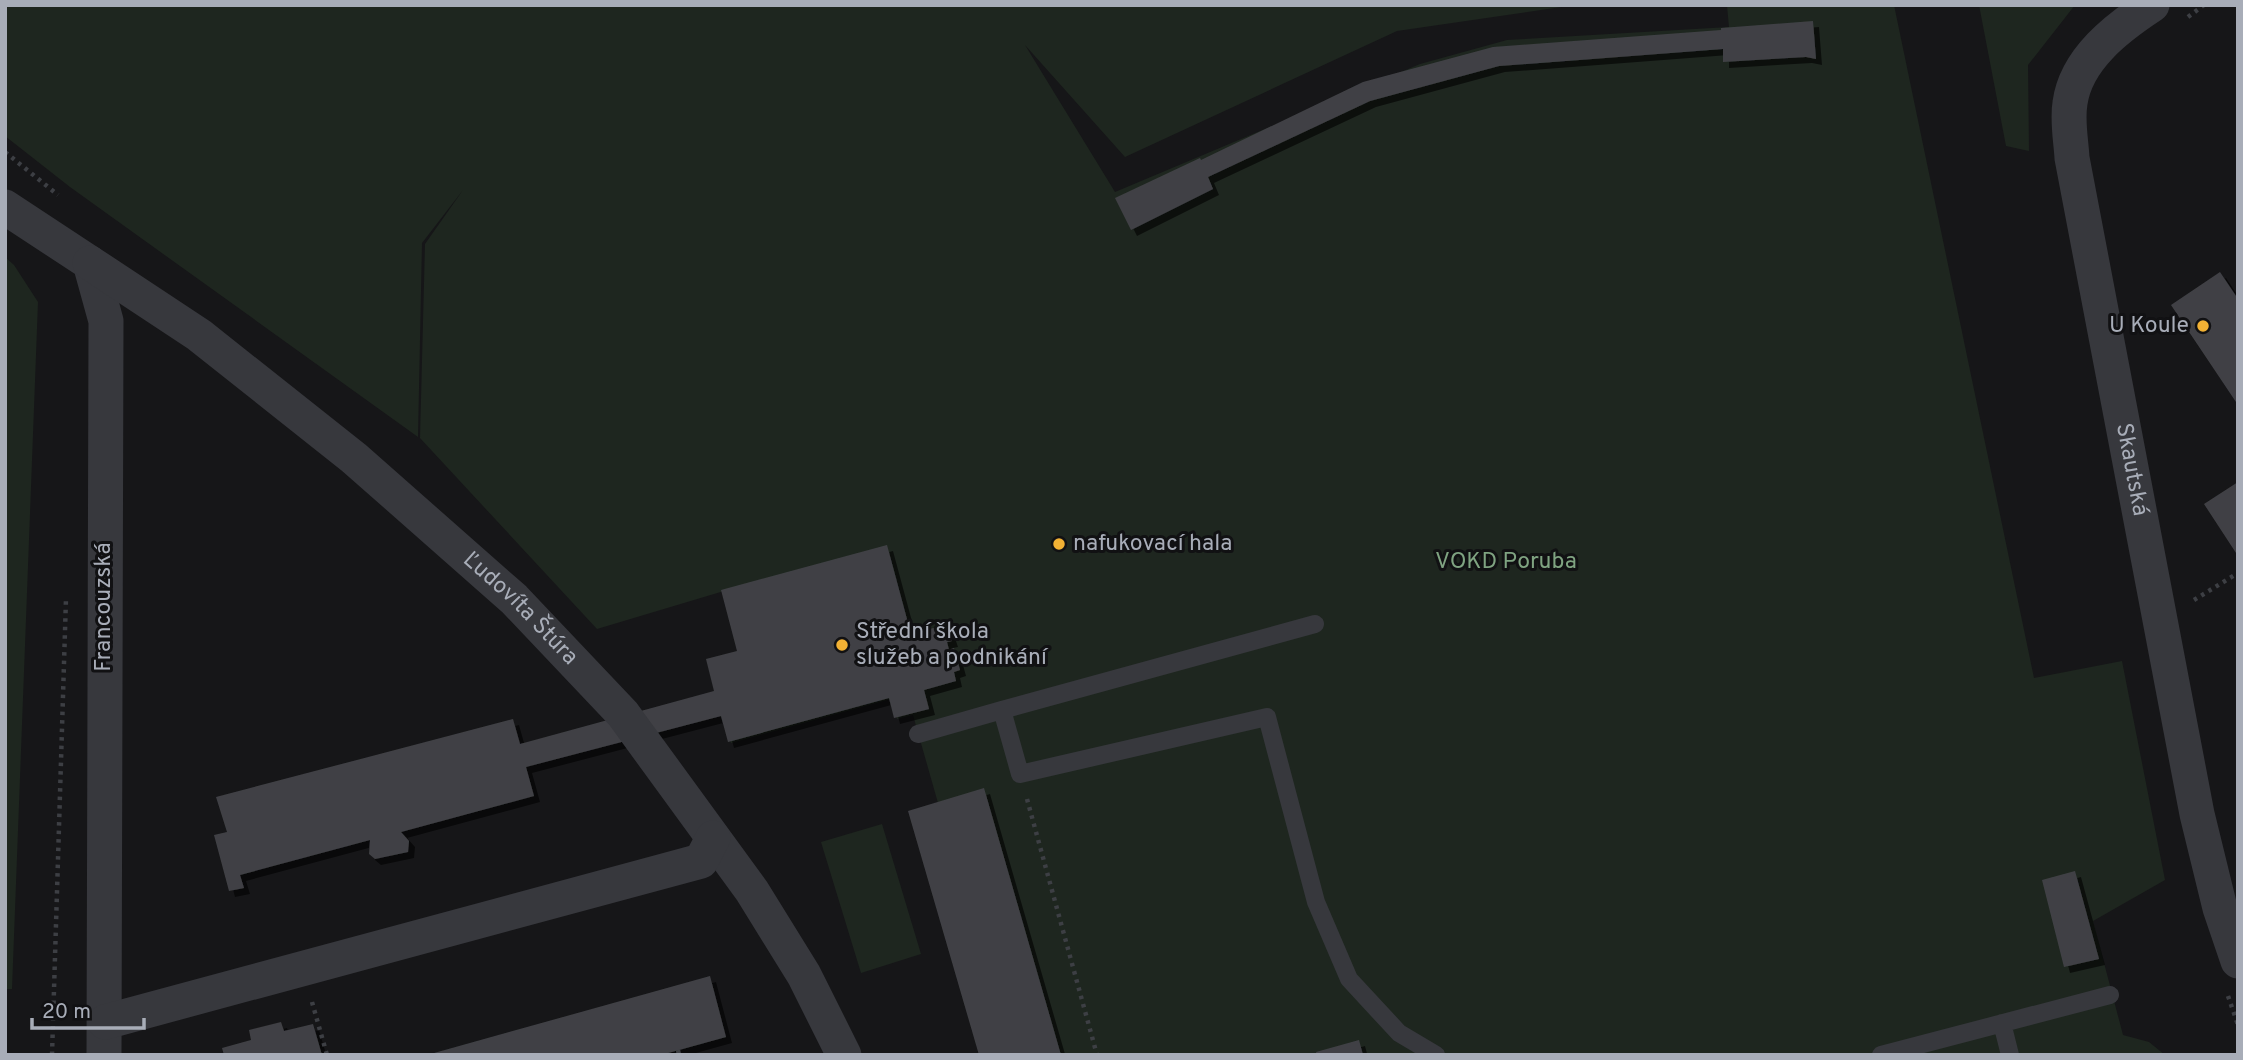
<svg xmlns="http://www.w3.org/2000/svg" width="2243" height="1060" font-family="Overpass,sans-serif">
	<defs>
		<filter id="shadow"><feDropShadow dx="6" dy="6" stdDeviation="0" flood-color="#0009"/></filter>
	</defs>
	<rect width="100%" height="100%" fill="#161618"/>
	<path fill="#1e261f" d="M5,5H1575L1397,31L1125,157L1025,45L1115,192L1420,64L1507,40L1729,27L1727,5H1894L2034,678L2122,661L2165,880L2093,921L2123,1035L2149,1042L2165,1055H982L938,803L913,715L897,719L891,699L731,743L721,716L740,650L724,591L597,629L420,438L425,244L463,190L422,243L418,437L70,187L5,136Z
		M1979,5H2075L2028,65L2029,151L2006,146Z
		M5,257L14,265L38,302L12,989H5Z
		M882,824L921,954L861,973L821,842Z"/>
	<path fill="#404145" filter="url(#shadow)" d="M1813,21L1816,59L1806,57L1723,62V49L1499,66L1370,101L1208,177L1213,189L1131,230L1115,198L1200,158L1201,160L1363,82L1493,47L1721,30V28Z
		M2220,272L2238,299V405L2171,305Z
		M2238,482V556L2204,504Z
		M887,545L911,634L941,626L943,630L948,629L952,641L947,642L949,650L954,648L960,670L954,672L956,681L924,690L929,709L894,718L889,698L728,742L721,716L526,767L534,796L401,832L409,841L408,852L375,859L369,854L370,840L240,875L244,888L229,891L214,835L227,832L216,797L513,719L520,744L714,691L706,659L737,651L721,590Z
		M984,788L1061,1055H979L908,811Z
		M2075,871L2099,959L2064,967L2042,880Z
		M710,976L726,1037L661,1055H427Z
		M281,1022L284,1031L313,1024L322,1055H224L222,1048L251,1040L249,1030Z
		M1359,1040L1363,1055H1317L1316,1052Z"/>
	<g fill="none" stroke-linecap="round" stroke-linejoin="round">
		<path stroke="#3d3f44" stroke-width="4.5" stroke-dasharray="3.5 5" stroke-linecap="butt" d="M2188,17L2204,5
			M5,152L58,195
			M2194,600L2238,573
			M1027,799L1097,1055
			M2228,996L2238,1025
			M312,1002L327,1055
			M678,1050L679,1055
			M52,1055L66,598"/>
		<path stroke="#37383d" stroke-width="18" d="M1002,710L1315,624
			M918,734L1002,710L1020,774L1267,717L1316,902L1349,979L1399,1033L1436,1055
			M2002,1023L2010,1055
			M1881,1055L2110,995"/>
		<g stroke="#37383d" stroke-width="35">
			<path id="s1" d="M2152,5C2117,28 2076,59 2070,103C2067,121 2071,140 2072,158L2197,814L2220,908L2238,961"/>
			<path d="M5,207L90,263L106,321L104,1055"/>
			<path id="s2" d="M90,263L199,335L354,458L514,599L623,714L752,891L804,975L844,1055"/>
			<path d="M105,1022L701,861L713,838"/>
		</g>
	</g>
	<g fill="#f2b134" stroke="#111113" stroke-width="2.5">
		<circle cx="2203" cy="326" r="7"/>
		<circle cx="1059" cy="544" r="7"/>
		<circle cx="842" cy="645" r="7"/>
	</g>
	<g text-anchor="middle" dominant-baseline="central" stroke-width="6" stroke-linejoin="round" paint-order="stroke">
		<g font-size="23" fill="#a8adb8" stroke="#111113" text-anchor="start">
			<text x="2189" y="326" text-anchor="end">U Koule</text>
			<text x="1073" y="544">nafukovací hala</text>
			<text x="856" y="632">Střední škola<tspan x="856" dy="26">služeb a podnikání</tspan></text>
		</g>
		<g font-size="23" fill="#a8adb8" stroke="#111113">
			<text stroke="none"><textPath href="#s1" startOffset="504">Skautská</textPath></text>
			<text transform="translate(104 607) rotate(-90)">Francouzská</text>
			<text stroke="none"><textPath href="#s2" startOffset="553">Ľudovíta Štúra</textPath></text>
		</g>
		<g font-size="23" fill="#7fa381" stroke="#111113">
			<text x="1506" y="562">VOKD Poruba</text>
		</g>
	</g>
	<rect width="2243" height="1060" fill="none" stroke="#a8adb8" stroke-width="14"/>
	<path d="M32 1018v10h112v-10" fill="none" stroke="#a8adb8" stroke-width="3.5"/>
	<text x="42" y="1018" font-size="21" fill="#a8adb8" stroke="#111113" stroke-width="5" paint-order="stroke">20 m</text>
</svg>
